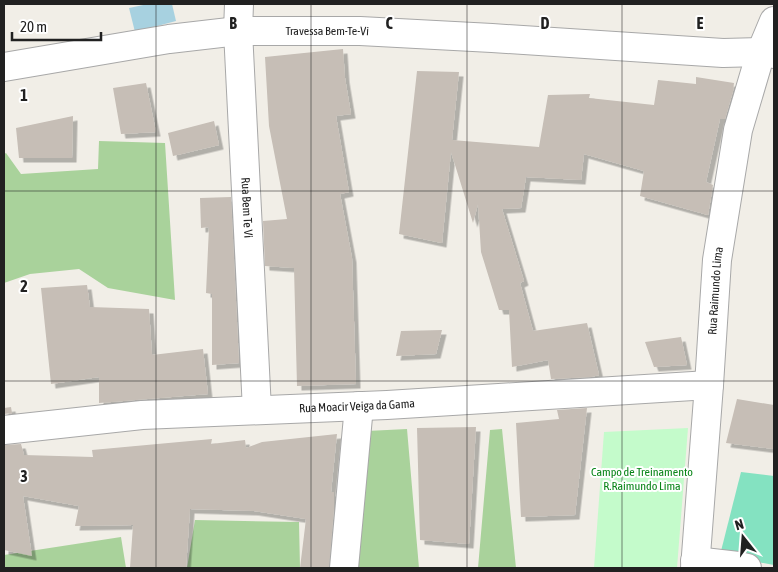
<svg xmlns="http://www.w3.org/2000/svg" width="778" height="572" font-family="'Asap Condensed',sans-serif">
	<defs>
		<filter id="shadow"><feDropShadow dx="4.5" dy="4.5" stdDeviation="0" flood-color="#0004"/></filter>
	</defs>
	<rect width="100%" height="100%" fill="#f1eee7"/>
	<path fill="#a9d29b" d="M99,141L165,143L175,300L108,288L79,269L30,274L4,283V154L6,153L21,174L98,169Z
		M407,429L419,568H351L367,431Z
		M502,429L516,568H478L490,430Z
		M195,520L299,522L300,568H187Z
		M121,537L126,568H4V555Z"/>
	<path fill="#c4fbcb" d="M688,428L677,568H594L604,432Z"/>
	<path fill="#84e2c1" d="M741,472L774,476V565L720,555Z"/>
	<path fill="#a7d1e0" d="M148,4H172L176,21L135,32L129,8Z"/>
	<path fill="#c6beb6" filter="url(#shadow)" d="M343,49L345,78L351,114L336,116L349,192L340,194L352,258L356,384L297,386L294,268L265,266L263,221L287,219L269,126L265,57Z
		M417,71L459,72L452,140L539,147L548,95L590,94L589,98L654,105L658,80L696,84V77L734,83L733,91L725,119H720L706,182L713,185L708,215L640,196L644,171L584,154L581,180L526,177L521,208L502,209L524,281L520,283L533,331L587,323L599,375L591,377L551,379L548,360L512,367L509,310H499L481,252L478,204L473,223L451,152L442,243L399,234Z
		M146,83L156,132L121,134L113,88Z
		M73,116L72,158H19L16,128Z
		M214,121L219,145L173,156L168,133Z
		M231,197L239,363L212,365V294L206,293L209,227L201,228L200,198Z
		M87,285L90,307L149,309L152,355L203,349L208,394L99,403V377L51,384L41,288Z
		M442,330L436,354L396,356L401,331Z
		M681,337L687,365L654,367L645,342Z
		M737,399L774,405V449L726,443Z
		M11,407L12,413L4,414V408Z
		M587,408L575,515L521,517L516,423L559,419L557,410Z
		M476,427L469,544L420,540L417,428Z
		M337,434L331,492H334V508L329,568H300L306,519L254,511L190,509L186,568H130L133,525L75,526L79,506L23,496L32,556L4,550V445L21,444L24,455L93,457L92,450L212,439L211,444L245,440L246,448L262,442Z"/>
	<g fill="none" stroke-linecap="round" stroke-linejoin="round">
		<defs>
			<g id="minor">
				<path id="s1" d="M239,4L238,31L257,410"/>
				<path id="s2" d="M4,67L169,39L238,31H360L492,38L723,53L761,52L774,54"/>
				<path id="s3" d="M4,430L142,415L387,405L709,385"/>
				<path d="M695,561L738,566L747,568"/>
				<path d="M344,568L359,406"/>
				<path id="s4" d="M695,568L709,385L717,260L738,130L761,52L774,21"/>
			</g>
		</defs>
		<use href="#minor" stroke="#a8a8a8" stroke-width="30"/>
		<use href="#minor" stroke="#fff" stroke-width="28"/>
	</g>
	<path fill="none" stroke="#212121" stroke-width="1" stroke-opacity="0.55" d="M156,4V568M311,4V568M467,4V568M622,4V568M4,191H774M4,381H774"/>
	<g text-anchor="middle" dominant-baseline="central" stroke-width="4" stroke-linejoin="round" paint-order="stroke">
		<g font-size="12" fill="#212121" stroke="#fff">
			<text stroke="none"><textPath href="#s2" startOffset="326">Travessa Bem-Te-Vi</textPath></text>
			<text stroke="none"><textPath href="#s1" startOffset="204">Rua Bem Te Vi</textPath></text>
			<text stroke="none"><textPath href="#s4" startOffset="278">Rua Raimundo Lima</textPath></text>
			<text stroke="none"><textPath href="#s3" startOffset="354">Rua Moacir Veiga da Gama</textPath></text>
		</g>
		<g font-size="12" fill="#098518" stroke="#fff">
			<text x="642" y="472">Campo de Treinamento<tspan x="642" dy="14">R.Raimundo Lima</tspan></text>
		</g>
	</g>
	<g font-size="16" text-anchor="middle" font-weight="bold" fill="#212121" stroke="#fff" stroke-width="4" stroke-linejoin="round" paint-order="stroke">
		<text x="233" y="29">B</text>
		<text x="389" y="29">C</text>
		<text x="545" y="29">D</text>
		<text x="700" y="29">E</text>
		<text x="24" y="101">1</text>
		<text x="24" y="292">2</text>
		<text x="24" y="482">3</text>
	</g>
	<rect width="778" height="572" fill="none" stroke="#212121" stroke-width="10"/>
	<g transform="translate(743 537) rotate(343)" stroke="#ffffff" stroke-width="4" paint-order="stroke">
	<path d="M0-4L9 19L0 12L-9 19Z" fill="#212121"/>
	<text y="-8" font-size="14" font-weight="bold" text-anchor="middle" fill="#212121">N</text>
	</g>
	<path d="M12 32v8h89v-8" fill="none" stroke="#212121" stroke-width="2.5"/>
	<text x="20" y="32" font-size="15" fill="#212121" stroke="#ffffff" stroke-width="4" paint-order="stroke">20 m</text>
</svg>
